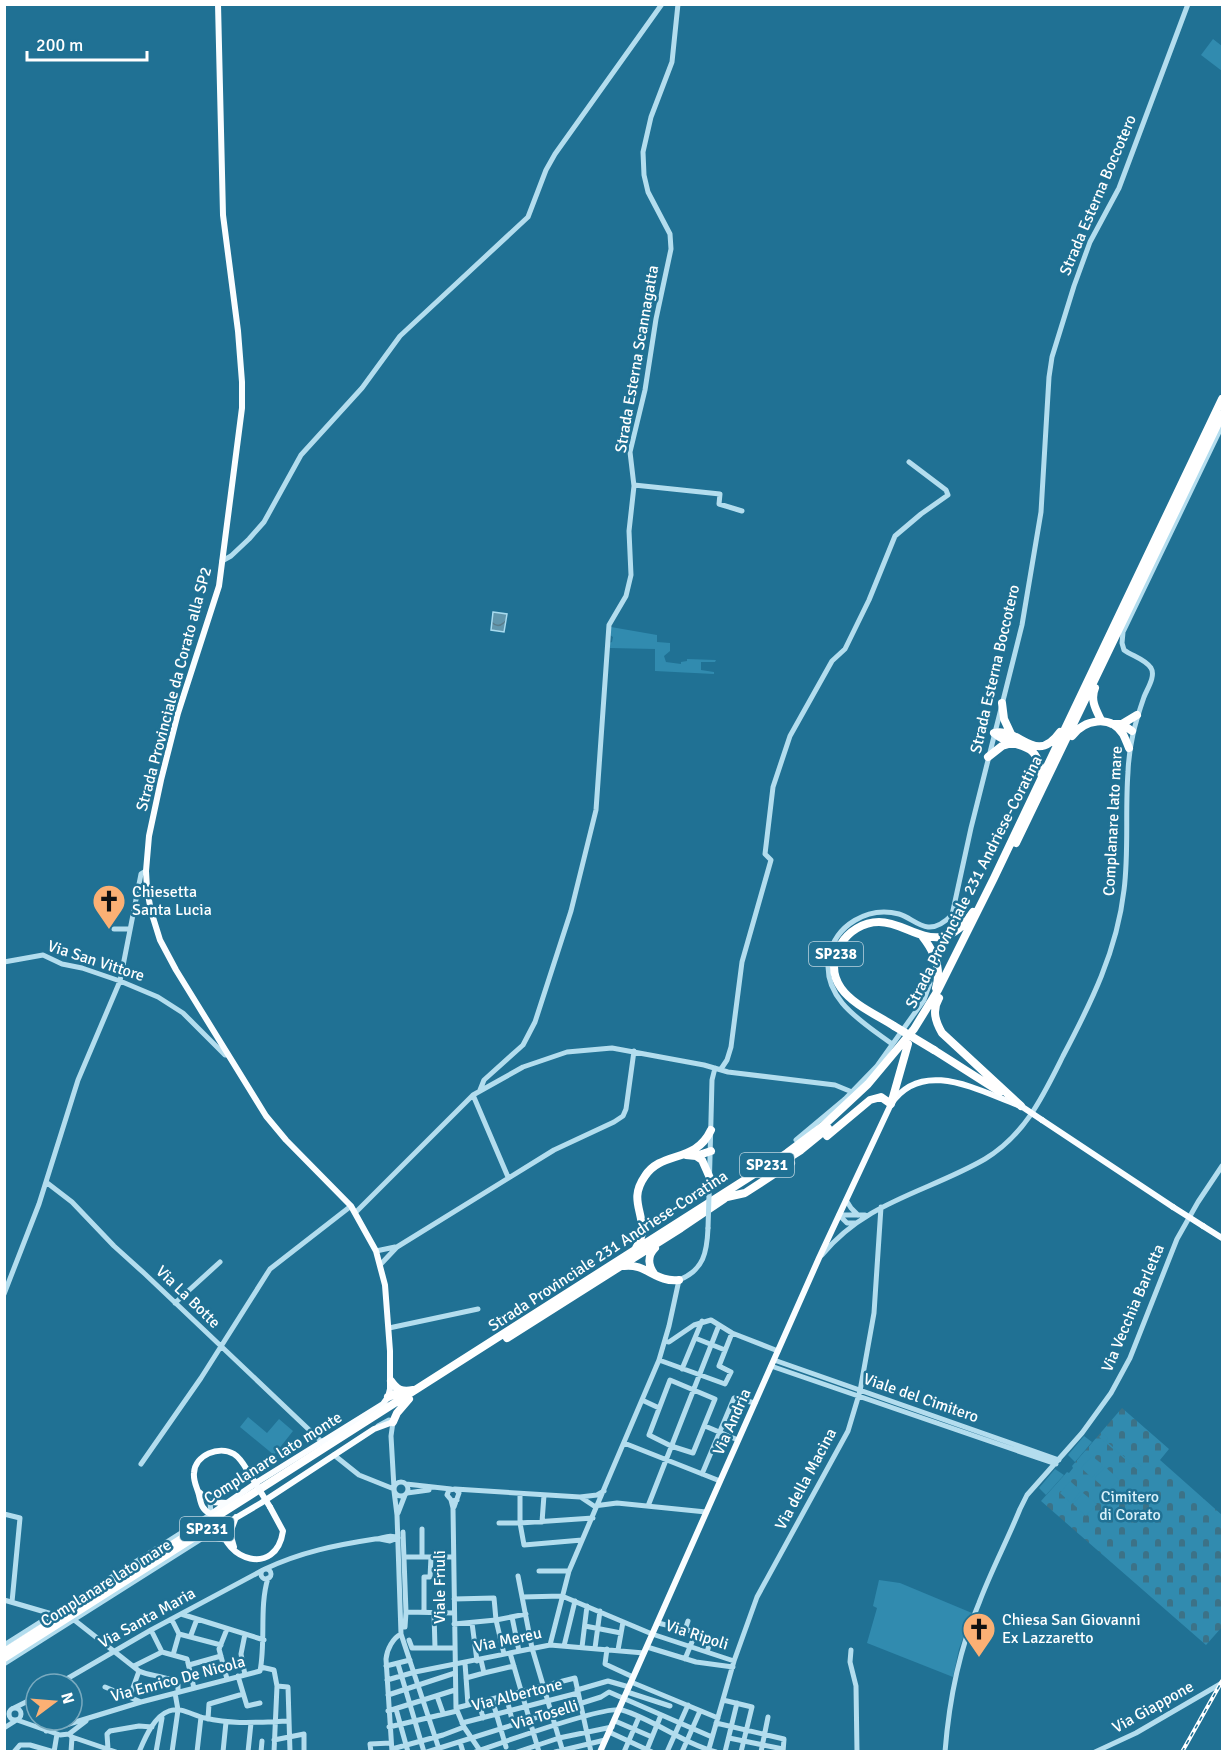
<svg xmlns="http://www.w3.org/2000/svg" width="1227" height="1756" font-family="Signika,sans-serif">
	<defs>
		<pattern id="cemetery-stones" width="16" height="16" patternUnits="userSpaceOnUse" patternTransform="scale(1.5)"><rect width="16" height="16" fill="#318baf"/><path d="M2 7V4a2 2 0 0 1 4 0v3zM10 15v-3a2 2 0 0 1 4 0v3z" fill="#3c7287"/></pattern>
		<pattern id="water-waves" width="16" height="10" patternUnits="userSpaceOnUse" patternTransform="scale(1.5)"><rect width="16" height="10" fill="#6297ad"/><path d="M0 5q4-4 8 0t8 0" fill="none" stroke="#5a7d8b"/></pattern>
	</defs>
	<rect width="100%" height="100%" fill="#207194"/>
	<path fill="url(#cemetery-stones)" d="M1122,1408L1169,1449L1160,1460L1222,1515V1627L1206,1645L1041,1501L1067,1472L1069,1473L1073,1468L1072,1466Z"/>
	<path fill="#318baf" d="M1213,39L1222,46V71L1201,55Z
		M611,627L657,635V642L670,643V651L664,656L666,662L681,664V662L687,661V659L716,660L715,662H701V670L714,672V674L655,671V649L610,648L609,643L612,642L613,637L610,635Z
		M248,1417L267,1433L279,1419L293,1431L274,1455L240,1427Z
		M1103,1433L1108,1438L1106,1441L1134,1465L1137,1463L1142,1467L1139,1471L1099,1437Z
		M1084,1436L1092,1442L1075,1462L1068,1455Z
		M1092,1456L1103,1465L1092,1478L1081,1468Z
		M1105,1467L1119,1479L1108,1491L1094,1479Z
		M1055,1469L1064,1475L1046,1495L1039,1488Z
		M1070,1481L1081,1491L1071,1503L1060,1493Z
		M1083,1493L1097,1504L1086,1516L1073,1504Z
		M879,1580L900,1583L972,1613L959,1649L953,1677L867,1643L877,1608L873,1606Z"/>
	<path fill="url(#water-waves)" stroke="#a7dbef" stroke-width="1.5" d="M493,612L507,614L504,632L491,630Z"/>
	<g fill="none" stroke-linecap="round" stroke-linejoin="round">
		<path stroke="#b3ddee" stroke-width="5" d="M634,485L720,494L719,504L742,511
			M222,561L231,556L249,539L264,522L301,455L362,388L400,336L528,217L546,170L555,154L662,4
			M114,929H130
			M4,962L43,955L62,964L82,968L120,981L158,997L183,1013L225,1055H228
			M892,1044C864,1023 821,999 829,957C835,925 868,906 899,914C909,917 918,926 928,927C938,928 946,921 952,915L971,828L1022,625L1041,512L1049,377L1052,357L1074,286L1090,242L1119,188L1188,4
			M721,1069L727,1060L731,1047L742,962L771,860L765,854L773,787L790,736L832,661L845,649L869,600L895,536L921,514L948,495L946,490L909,462
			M480,1090L484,1080L523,1045L535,1022L571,911L596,810L609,625L626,596L631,575L629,531L634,486L630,452L645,390L656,319L671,249L670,234L648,192L644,175L643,152L651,117L672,62L678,4
			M473,1095L508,1177
			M796,1140L845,1099L877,1066L924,1000L930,983L923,979
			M46,1182L72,1202L114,1246L145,1274L323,1443
			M709,1196L712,1080L715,1068
			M846,1200L851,1208L858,1215
			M356,1212L473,1095L523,1067L567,1052L612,1048L704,1065L728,1072L835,1085L852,1092
			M839,1215H865
			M839,1215L847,1223H855
			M376,1251L395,1247
			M822,1255C866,1201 928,1192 985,1159C1025,1135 1043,1096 1063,1056C1091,1003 1117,951 1124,890C1129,851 1125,812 1128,772C1129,745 1135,723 1144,697C1147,689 1156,676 1151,668C1145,659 1132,656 1124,650L1122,643L1123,632L1222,426
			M380,1265L397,1247L554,1150L614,1122L623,1116L626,1109L634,1051
			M4,1294L39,1204L78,1080L120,981L141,874L146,871
			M175,1303L220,1262
			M389,1328L478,1309
			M695,1338L725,1350
			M665,1341L669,1342L694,1325L711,1320L732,1333L778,1351
			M659,1360L725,1384L731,1372L719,1366L732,1333
			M774,1360L1059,1460
			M771,1366L1056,1464
			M682,1369L702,1321
			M670,1380L715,1399L693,1453L671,1446L649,1435Z
			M642,1400L659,1408
			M378,1426L389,1420L393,1422L391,1436L394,1488
			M705,1426L738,1440
			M624,1443L720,1481
			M334,1455L359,1475L394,1489
			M141,1464L201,1378L270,1269L351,1206
			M702,1474L734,1398L755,1403
			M394 1489a7 7 0 1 1 14 0a7 7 0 1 1-14 0Z
			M406,1484L451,1489
			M455,1489L580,1497L597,1495L604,1491
			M394,1491L397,1515L401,1634L440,1752
			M407,1493L429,1490
			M520,1494V1523L524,1545L582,1540
			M582,1498L594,1506L617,1503L706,1512
			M451,1500L453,1508L456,1708L464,1727L481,1752
			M648,1506L719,1325
			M454,1507L459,1493L455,1489L449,1490L447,1495L452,1501L457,1500
			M398,1513L405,1495
			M4,1514L20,1518L12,1602
			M542,1522L544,1495
			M499,1523H520L593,1518
			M422,1529V1557
			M403,1532L406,1612
			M207,1537L225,1540
			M380,1539L390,1541L398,1538
			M404,1557H453
			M265,1569C301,1552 336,1545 375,1539C384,1538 390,1534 398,1538
			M261 1574a5 5 0 1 1 10 0a5 5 0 1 1-10 0Z
			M539,1571H569
			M518,1576L532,1648L563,1752
			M522,1597L562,1596L652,1634L734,1661
			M454,1599L494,1598L496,1620L504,1654
			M4,1600L52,1614
			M424,1612V1577H430L431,1557
			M434,1613L435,1648
			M181,1614L264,1640
			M512,1617L519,1651
			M73,1619L139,1671C151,1677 169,1675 178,1685V1692
			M172,1620L179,1634L173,1655
			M472,1623L477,1661
			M658,1623L704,1634
			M454,1624L496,1620L526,1614
			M585,1626L621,1633
			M405,1627L406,1612L454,1613
			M151,1630L162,1652
			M685,1630L688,1621
			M179,1634L221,1645
			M191,1635L197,1619
			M409,1640L412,1648H454
			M4,1645L211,1514L210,1502
			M550,1645L569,1571L659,1360L669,1326L679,1280C704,1270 707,1252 708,1228
			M564,1646L575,1601
			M582,1647L587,1606
			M647,1647L696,1662L733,1667
			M595,1648L600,1611
			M607,1649L605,1664L633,1677
			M618,1650L623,1622
			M851,1650L850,1662L856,1686L857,1752
			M707,1652L710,1642
			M510,1653L539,1752
			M685,1659L696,1632
			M481,1660L484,1673L514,1666
			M465,1663L468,1705
			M4,1664L222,1526L230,1533
			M398,1664L424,1752
			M189,1665L221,1656
			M134,1666L162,1652L187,1659L194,1688
			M386,1666L410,1660
			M261,1667L274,1670L277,1686L274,1752
			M245,1675L241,1654L245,1634
			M238,1676L247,1706L260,1703
			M466,1678L484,1673
			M227,1679L219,1649L227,1629
			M387,1680L415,1672L550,1645L644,1653
			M631,1682L718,1718
			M58,1684L151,1630L263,1570
			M277,1686L288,1687L290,1752
			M105,1687L141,1702
			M577,1690L608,1681L629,1687
			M627,1692L670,1706
			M388,1695L455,1673
			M506,1695L513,1724
			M130,1696L139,1671
			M437,1696L443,1713
			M492,1699L506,1747
			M723,1700L752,1707L741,1752
			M479,1702L483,1718
			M9 1714a6 6 0 1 1 12 0a6 6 0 1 1-12 0Z
			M14,1708L36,1697
			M456,1708L575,1678L591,1752
			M396,1709L408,1752
			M388,1711L455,1690
			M208,1719L209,1704L243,1694
			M17,1720L60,1735L69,1734L86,1721
			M615,1721L652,1737
			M462,1723L578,1693
			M716,1723L784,1739L783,1752
			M389,1727L457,1711
			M4,1728L15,1721
			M46,1731L141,1702L260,1671C266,1641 259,1607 268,1578
			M609,1732L652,1752
			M69,1734L72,1737L116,1752
			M729,1738L783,1749
			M274,1740L304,1734V1752
			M460,1742L463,1752
			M108,1749L107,1734L110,1731L139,1726L152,1727
			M392,1749L443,1735L464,1727
			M14,1752L20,1745H30L54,1752
			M54,1752L57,1734
			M71,1752L72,1737
			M139,1752C145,1738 154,1716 169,1711C180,1706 194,1716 205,1718C235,1725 259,1722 289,1721
			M156,1752L162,1718
			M172,1752L178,1710L175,1693
			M197,1752L201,1717
			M223,1752L226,1722
			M248,1752L251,1723
			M261,1752L262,1741
			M371,1752L370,1744L391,1743
			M392,1752L386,1659C387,1649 393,1638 401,1634
			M427,1752L601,1697L609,1692L712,1737
			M475,1752C498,1744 605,1705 622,1710C655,1720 682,1743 716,1752
			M517,1752L559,1738L612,1727
			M555,1752L605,1740
			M624,1752L639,1717
			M646,1752L661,1715
			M667,1752L688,1705
			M682,1752L700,1711
			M708,1752L734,1661L757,1597L848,1431L860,1391L874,1313L881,1207
			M725,1752L737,1703
			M761,1752L768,1717
			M945,1752C949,1701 959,1650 979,1603C991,1571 1007,1541 1020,1509L1027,1495L1082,1433L1111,1393L1130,1358L1177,1239L1198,1202L1222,1166
			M1095,1752L1136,1733L1222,1683"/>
		<path stroke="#fafdff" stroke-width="6" d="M218,4L223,215L238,331L242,382V408L219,586L178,713L161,780L149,836L146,871L147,889L151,911L160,940L176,970L266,1116L286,1140L351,1206L376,1251L385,1285L390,1351V1389L388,1397L383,1404L259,1481L211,1514C202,1510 201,1504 199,1495C197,1487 193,1481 194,1473C195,1455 219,1445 234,1454C242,1459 246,1469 251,1476
			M1042,1120L1173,1207
			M1203,1226L1222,1238
			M199,1492L210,1502L227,1503
			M270,1507L283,1531C276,1578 223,1559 222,1526L261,1503L374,1429L393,1422
			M234,1547L230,1533L236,1517
			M600,1752L819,1258L891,1104C922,1058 977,1090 1018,1105"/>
		<path stroke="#fff" stroke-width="8" d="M1095,688C1090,700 1096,710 1101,720
			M1002,703L1004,719L1011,734
			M1112,724H1122L1137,715
			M1122,724L1132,731
			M994,733C1019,726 1035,767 1060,732
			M994,733C1017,753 1037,735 1042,778
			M1072,736C1084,720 1110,714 1123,734C1125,738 1127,743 1129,748
			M988,757L1002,746L1012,743
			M1016,843L1222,415
			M922,936C934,951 942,969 936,988
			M939,998C932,1010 935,1021 942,1033L1021,1106
			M894,1026C877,1015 853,1005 841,988C821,960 847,922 879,922C901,922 919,940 941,937C956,934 965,924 973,912
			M934,1050L1000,1092
			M827,1136L870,1100L881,1097L891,1104L908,1044
			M686,1155L696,1156L711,1151
			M696,1156L702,1160L710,1178
			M782,1162L801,1150L828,1128
			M727,1197L745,1193L791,1163
			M636,1248C639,1243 642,1237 642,1231C643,1210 629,1199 645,1176C662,1150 695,1164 711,1130
			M624,1266C646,1263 656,1283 679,1280
			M655,1275C648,1266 647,1256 655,1248
			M507,1338L681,1228L724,1199
			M391,1381C397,1390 402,1392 413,1390
			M388,1397L401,1391
			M393,1422L397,1413L409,1399
			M4,1652L787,1153L823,1126L868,1084L914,1029L938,990L994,878L1222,399
			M4,1658L218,1522"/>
		<defs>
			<path id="rail" d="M1182,1752L1222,1681"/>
		</defs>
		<use href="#rail" stroke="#fff" stroke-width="4"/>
		<use href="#rail" stroke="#207194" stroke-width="1.5" stroke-dasharray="4.5" stroke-linecap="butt"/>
		<path stroke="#b3ddee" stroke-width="5" d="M708,1228L709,1196"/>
		<path stroke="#fafdff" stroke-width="6" d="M1021,1106L1042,1120
			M1173,1207L1203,1226
			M251,1476L270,1507"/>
		<path stroke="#fff" stroke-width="8" d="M894,1026L934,1050"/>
	</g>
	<defs>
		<symbol id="church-pin" viewBox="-11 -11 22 30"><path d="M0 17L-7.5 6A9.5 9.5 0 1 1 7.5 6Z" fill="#fbb074" stroke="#207194"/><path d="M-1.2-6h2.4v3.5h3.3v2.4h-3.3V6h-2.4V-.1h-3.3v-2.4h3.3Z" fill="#111"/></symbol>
	</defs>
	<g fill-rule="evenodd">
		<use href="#church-pin" x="90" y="882" width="38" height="52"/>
		<use href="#church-pin" x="960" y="1610" width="38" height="52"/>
	</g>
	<g text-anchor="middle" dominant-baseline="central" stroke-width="5" stroke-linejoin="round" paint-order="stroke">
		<g fill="#207194" stroke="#bcd4df" stroke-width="1.5">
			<rect x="809" y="942" width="54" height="24" rx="4.5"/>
			<rect x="740" y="1153" width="54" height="24" rx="4.5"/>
			<rect x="180" y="1517" width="54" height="24" rx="4.5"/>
		</g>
		<g font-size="15" font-weight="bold" fill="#fff">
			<text x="836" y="954">SP238</text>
			<text x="767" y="1165">SP231</text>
			<text x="207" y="1529">SP231</text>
		</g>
		<g font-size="16" fill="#fff" stroke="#207194">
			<text transform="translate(1098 195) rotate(-67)">Strada Esterna Boccotero</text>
			<text transform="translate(637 359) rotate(-80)">Strada Esterna Scannagatta</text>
			<text transform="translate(995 669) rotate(-77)">Strada Esterna Boccotero</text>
			<text transform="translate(174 689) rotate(-75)">Strada Provinciale da Corato alla SP2</text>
			<text transform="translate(1113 821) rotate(-87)">Complanare lato mare</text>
			<text transform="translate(974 882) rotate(-63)">Strada Provinciale 231 Andriese-Coratina</text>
			<text transform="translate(96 961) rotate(18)">Via San Vittore</text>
			<text transform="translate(608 1251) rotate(-33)">Strada Provinciale 231 Andriese-Coratina</text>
			<text transform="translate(188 1297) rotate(44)">Via La Botte</text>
			<text transform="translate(1133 1308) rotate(-67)">Via Vecchia Barletta</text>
			<text transform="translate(921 1398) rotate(19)">Viale del Cimitero</text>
			<text transform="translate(732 1422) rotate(-66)">Via Andria</text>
			<text transform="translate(273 1458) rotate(-32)">Complanare lato monte</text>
			<text transform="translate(806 1479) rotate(-62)">Via della Macina</text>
			<text transform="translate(106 1583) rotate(-32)">Complanare lato mare</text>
			<text transform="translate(440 1587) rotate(-90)">Viale Friuli</text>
			<text transform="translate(147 1618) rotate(-29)">Via Santa Maria</text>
			<text transform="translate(697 1635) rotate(18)">Via Ripoli</text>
			<text transform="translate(508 1640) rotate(-12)">Via Mereu</text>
			<text transform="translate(178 1679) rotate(-15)">Via Enrico De Nicola</text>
			<text transform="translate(517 1695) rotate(-14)">Via Albertone</text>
			<text transform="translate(1153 1707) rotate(-29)">Via Giappone</text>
			<text transform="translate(545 1715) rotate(-17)">Via Toselli</text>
		</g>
		<g font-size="16" fill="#fff" stroke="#207194" text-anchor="start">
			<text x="132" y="892">Chiesetta<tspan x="132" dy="18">Santa Lucia</tspan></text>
			<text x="1002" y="1620">Chiesa San Giovanni<tspan x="1002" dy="18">Ex Lazzaretto</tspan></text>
		</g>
		<g font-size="16" fill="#d9f1fa" stroke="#207194">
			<text x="1130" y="1497">Cimitero<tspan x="1130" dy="18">di Corato</tspan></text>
		</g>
	</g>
	<rect width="1227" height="1756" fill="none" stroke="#ffffff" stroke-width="12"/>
	<g transform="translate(54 1702) rotate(74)"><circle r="28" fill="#207194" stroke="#79aabf" stroke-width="1.5"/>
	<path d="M0-4.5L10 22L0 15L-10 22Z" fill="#fbb074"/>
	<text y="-9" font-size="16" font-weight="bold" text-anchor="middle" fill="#ffffff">N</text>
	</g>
	<path d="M27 51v9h120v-9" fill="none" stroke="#ffffff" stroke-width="3"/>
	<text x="36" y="51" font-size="18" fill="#ffffff" stroke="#207194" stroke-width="4.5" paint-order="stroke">200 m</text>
</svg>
